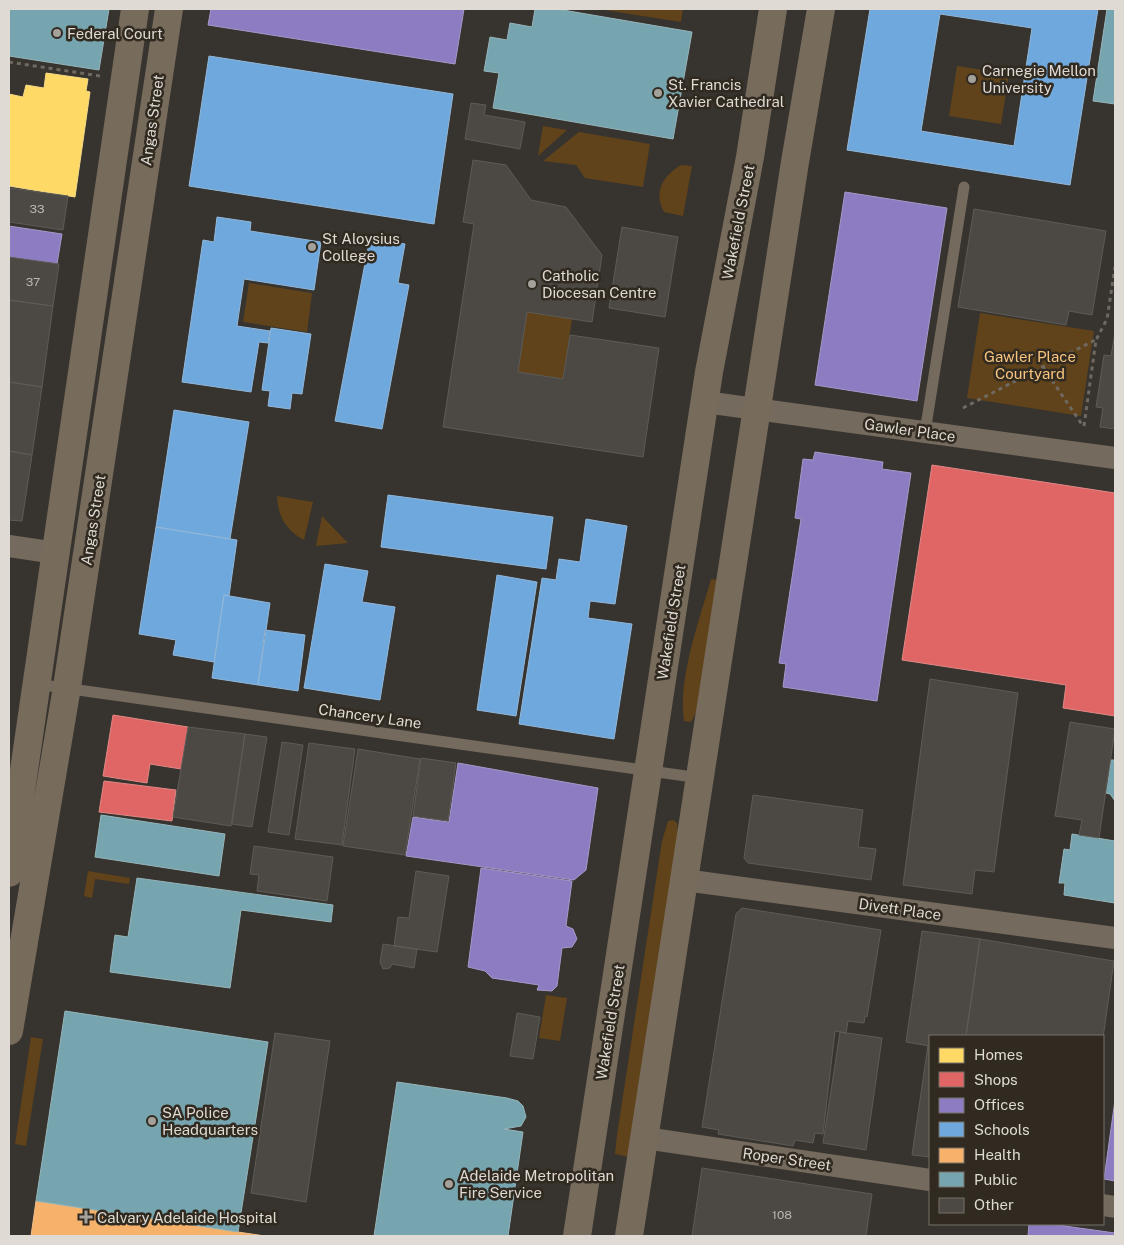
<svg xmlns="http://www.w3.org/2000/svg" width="1124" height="1245" font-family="'Public Sans',sans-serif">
	<rect width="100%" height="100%" fill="#37332e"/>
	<path fill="#60431a" d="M598,9H683L681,22Z
		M957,66L1009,74L1001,124L949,116Z
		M543,126L567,130L538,156Z
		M579,132L650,144L643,187L585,178L576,165L543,161Z
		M681,165L692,166L683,216L664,212C653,192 663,176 681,165Z
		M249,283L312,293L307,332L243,322Z
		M527,312L572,319L563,379L518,372Z
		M980,313L1094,331L1081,416L967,398Z
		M277,496L313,502L304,540C286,530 278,517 277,496Z
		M322,516L348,543L316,546Z
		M711,579L717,580L696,712L691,722L684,721C678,677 699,622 711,579Z
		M673,820L677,823L678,833L629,1157L615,1154L617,1135L662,841L668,821Z
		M88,871L130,878L129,884L95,879L92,898L84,896Z
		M546,995L567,998L560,1041L539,1038Z
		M31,1037L43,1039L26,1146L15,1144Z"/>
	<path fill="#ffd966" stroke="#f5d987" d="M46,73L88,79L86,91L90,92L75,197L9,186V94L23,97L26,85L44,88Z"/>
	<path fill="#e06666" stroke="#e08987" d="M932,465L1115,493V716L1063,708L1066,685L902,660Z
		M113,715L188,727L181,769L150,764L147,783L103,776Z
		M104,781L176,790L172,821L99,812Z"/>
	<path fill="#8e7cc3" stroke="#a698c8" d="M211,9H464L455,64L208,25Z
		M845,192L947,208L917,401L815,385Z
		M9,226L62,234L57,264L9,257Z
		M815,452L883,462L882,469L911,473L877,701L783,687L786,664L779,663L801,519L795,518L803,459L813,460Z
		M458,763L598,788L586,870L574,880L406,856L413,817L449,822Z
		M481,868L572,881L566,926L573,929L577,939L572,947L562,948L557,986L552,991L537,990L539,985L492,978L485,971L468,967Z
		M1115,1100V1181L1104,1179Z
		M1029,1224H1050L1115,1233V1236H1028Z"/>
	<path fill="#6fa8dc" stroke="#91b7da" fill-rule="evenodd" d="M870,9H1098L1070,185L847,150ZM940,14L1032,28L1014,146L921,131Z
		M209,56L453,94L434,224L189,186Z
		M217,217L251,222L250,231L321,242L314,290L244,279L237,326L270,331L268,343L259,342L251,392L182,382L203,240L214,242Z
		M370,237L405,244L398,283L409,285L382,429L335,421Z
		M271,328L311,334L302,394L292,393L290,409L268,406L270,391L262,390Z
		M174,410L249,422L230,539L156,527Z
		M388,495L553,517L546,569L381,547Z
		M586,519L627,526L615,604L590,601L588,618L632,624L614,739L519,724L542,578L556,580L559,559L580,562Z
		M156,527L237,540L229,596L224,595L214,662L173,655L176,640L139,634Z
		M325,564L368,571L362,602L395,607L380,700L304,688Z
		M497,575L537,582L516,716L477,710Z
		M224,595L270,603L258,685L212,678Z
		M265,630L305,635L298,691L258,685Z"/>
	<path fill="#f6b26b" stroke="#efbe8a" d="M36,1201L238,1232L265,1236H31Z"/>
	<path fill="#76a5af" stroke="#96b5ba" d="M9,9H109L99,70L9,56Z
		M535,9H557L692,32L673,139L493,108L499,73L484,71L490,37L507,40L510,23L532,27Z
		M1107,9H1115V104L1093,101Z
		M1111,760H1115V801L1110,794L1106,793Z
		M101,815L225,834L219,876L95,857Z
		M1072,834L1115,841V903L1064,895L1065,883H1059L1064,849L1070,850Z
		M137,878L333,905L331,922L241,910L230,988L110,972L115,935L128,937Z
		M65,1011L268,1042L238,1232L36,1201Z
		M397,1082L507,1098L518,1101L523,1106L526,1117L521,1126L504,1129L523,1132L508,1236H374Z"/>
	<path fill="#4c4945" stroke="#5e5b57" d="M471,103L486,105L484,115L525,122L520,149L465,139Z
		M473,160L506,165L531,200L566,207L602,255L592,322L527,312L518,372L563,379L570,335L659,348L643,457L443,427L474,224L463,222Z
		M9,188L68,196L63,230L9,222Z
		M974,209L1106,231L1092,315L1069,311L1066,325L958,307Z
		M622,227L678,237L665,317L609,308Z
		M9,257L59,264L53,306L9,300Z
		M9,300L53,306L42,387L9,382Z
		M1115,333V429L1100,427L1103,408L1096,407L1104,355L1111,356Z
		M9,382L42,387L32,455L9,451Z
		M9,451L32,455L22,521L9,520Z
		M930,679L1018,693L994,872L975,870L972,894L903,885Z
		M1070,722L1115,729L1099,838L1079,835L1082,820L1055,816Z
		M188,727L245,734L231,826L173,817Z
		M245,734L267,737L252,827L232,824Z
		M282,742L303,745L289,835L268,832Z
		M309,743L355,749L342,845L295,839Z
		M358,749L420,759L405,855L343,846Z
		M421,758L456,763L448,821L413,816Z
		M753,795L863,810L858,847L876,849L871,880L748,863L744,858Z
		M254,846L333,857L327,901L257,891L259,875L250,874Z
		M416,871L449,876L437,952L394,946L398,917L409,918Z
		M742,908L881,930L867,1017L865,1016L864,1023L848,1021L846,1033L835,1031L823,1134L815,1133L813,1143L795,1140L793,1146L718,1134L719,1130L702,1127L736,914Z
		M922,931L980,939L966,1036H930V1046L906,1042Z
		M980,939L1114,961L1103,1038L966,1036Z
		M383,944L417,949L414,968L392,964L390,968L383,969L380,962Z
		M517,1013L540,1017L533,1059L510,1056Z
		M840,1032L882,1038L866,1150L823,1143Z
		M275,1033L330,1041L306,1202L251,1193Z
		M928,1045L930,1046V1157L912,1155Z
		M702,1168L872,1194L866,1236H692Z"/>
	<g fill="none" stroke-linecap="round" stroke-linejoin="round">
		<path stroke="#706960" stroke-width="3" stroke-dasharray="4 4" stroke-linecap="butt" d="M9,62L100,76
			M1043,367L1083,426
			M963,408L1095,340
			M1084,426L1096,340L1107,319L1115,267"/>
		<path stroke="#746a5d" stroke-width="11" d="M925,432L964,187
			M36,684L700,778"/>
		<path stroke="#746a5d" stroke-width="22" d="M705,402L1115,458
			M9,546L56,553
			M684,880L1115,938
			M645,1138L930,1180
			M1103,1205L1115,1207"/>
		<path stroke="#776b5c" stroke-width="28" d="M9,873L135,9
			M9,1031L67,687L169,9
			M577,1236L709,372L750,157L773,9
			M629,1236L795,162L821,9"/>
	</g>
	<g fill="#a4a09a" stroke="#312a20" stroke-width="2">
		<circle cx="57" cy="33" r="5"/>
		<circle cx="972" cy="79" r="5"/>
		<circle cx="658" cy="93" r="5"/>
		<circle cx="312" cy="247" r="5"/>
		<circle cx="532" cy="284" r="5"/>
		<circle cx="152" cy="1121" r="5"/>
		<circle cx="449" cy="1184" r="5"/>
		<path d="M83.5 1209.5h5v5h5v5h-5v5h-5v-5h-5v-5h5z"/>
	</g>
	<g text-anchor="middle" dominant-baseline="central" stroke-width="5" stroke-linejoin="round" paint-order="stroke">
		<g font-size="12" fill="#bab6b0">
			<text x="37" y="209">33</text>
			<text x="33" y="282">37</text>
			<text x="782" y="1215">108</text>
		</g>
		<g font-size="15" fill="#dfdad4" stroke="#312a20" text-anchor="start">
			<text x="67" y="33">Federal Court</text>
			<text x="982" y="70">Carnegie Mellon<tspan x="982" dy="17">University</tspan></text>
			<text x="668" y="84">St. Francis<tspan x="668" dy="17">Xavier Cathedral</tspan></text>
			<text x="322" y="238">St Aloysius<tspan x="322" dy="17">College</tspan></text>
			<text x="542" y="275">Catholic<tspan x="542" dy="17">Diocesan Centre</tspan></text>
			<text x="162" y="1112">SA Police<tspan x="162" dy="17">Headquarters</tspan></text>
			<text x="459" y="1175">Adelaide Metropolitan<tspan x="459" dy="17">Fire Service</tspan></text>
			<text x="97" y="1217">Calvary Adelaide Hospital</text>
		</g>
		<g font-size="15" fill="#dfdad4" stroke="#312a20">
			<text transform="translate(152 120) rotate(-82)">Angas Street</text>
			<text transform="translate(738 222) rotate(-79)">Wakefield Street</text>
			<text transform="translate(910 430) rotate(8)">Gawler Place</text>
			<text transform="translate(93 520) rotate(-81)">Angas Street</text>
			<text transform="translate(671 622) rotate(-81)">Wakefield Street</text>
			<text transform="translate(370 716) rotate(8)">Chancery Lane</text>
			<text transform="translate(900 909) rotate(8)">Divett Place</text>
			<text transform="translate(610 1022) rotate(-81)">Wakefield Street</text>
			<text transform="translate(787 1159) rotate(8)">Roper Street</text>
		</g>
		<g font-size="15" fill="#f8c480" stroke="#312a20">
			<text x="1030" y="356">Gawler Place<tspan x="1030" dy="17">Courtyard</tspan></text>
		</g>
	</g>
	<rect width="1124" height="1245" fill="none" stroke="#dfdad4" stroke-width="20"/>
	<rect x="929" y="1035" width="175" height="190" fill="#312a20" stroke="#777068"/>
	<rect x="939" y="1048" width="25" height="15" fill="#ffd966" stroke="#777068"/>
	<text x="974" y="1060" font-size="15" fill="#dfdad4">Homes</text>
	<rect x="939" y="1072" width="25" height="15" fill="#e06666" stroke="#777068"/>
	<text x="974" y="1085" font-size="15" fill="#dfdad4">Shops</text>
	<rect x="939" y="1098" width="25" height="15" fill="#8e7cc3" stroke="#777068"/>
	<text x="974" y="1110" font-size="15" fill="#dfdad4">Offices</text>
	<rect x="939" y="1122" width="25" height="15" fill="#6fa8dc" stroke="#777068"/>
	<text x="974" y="1135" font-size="15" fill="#dfdad4">Schools</text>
	<rect x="939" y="1148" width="25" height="15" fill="#f6b26b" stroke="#777068"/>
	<text x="974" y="1160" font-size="15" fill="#dfdad4">Health</text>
	<rect x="939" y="1172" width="25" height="15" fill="#76a5af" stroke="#777068"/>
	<text x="974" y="1185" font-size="15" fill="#dfdad4">Public</text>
	<rect x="939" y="1198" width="25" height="15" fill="#4c4945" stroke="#777068"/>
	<text x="974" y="1210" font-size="15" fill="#dfdad4">Other</text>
</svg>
